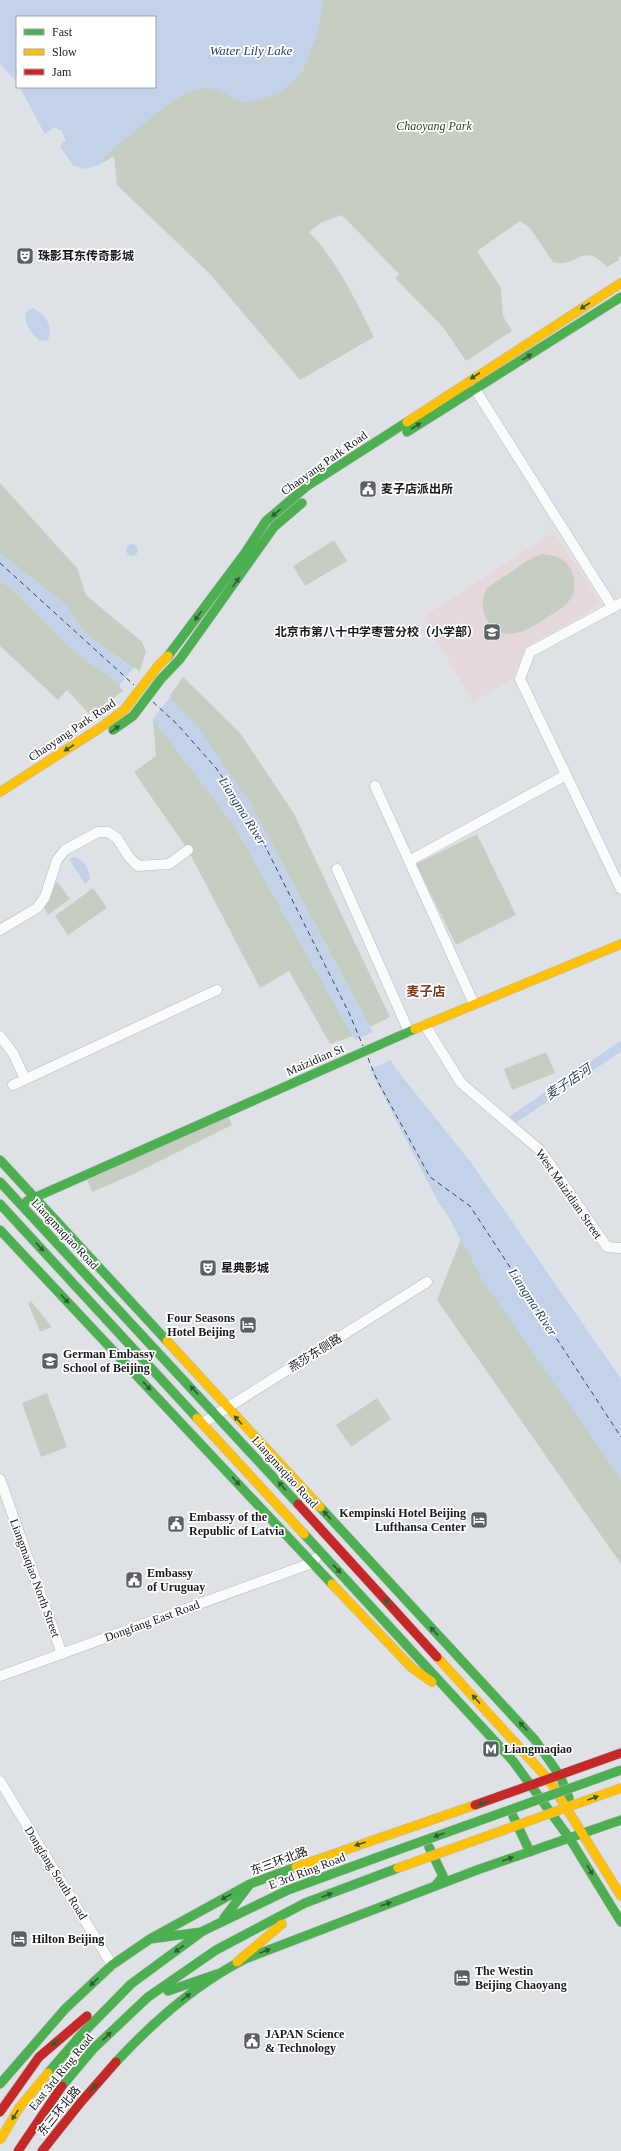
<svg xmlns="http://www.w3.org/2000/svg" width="621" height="2151" font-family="'Times New Roman','Noto Sans SC',serif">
	<rect width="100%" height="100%" fill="#dee2e6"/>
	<path fill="#e5d8da" d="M554,532L601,604L525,648L511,680L473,702L423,617Z"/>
	<path fill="#c6cec2" d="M0,0H621V256L618,258L619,260L607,267C582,240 577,269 553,262L530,228L520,221L477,251L501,288L503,316L512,331L466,361L443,327L395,278L399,274L342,215L322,222L309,232C336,259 357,303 374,337L300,380L210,274L117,185L114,156C100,165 90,170 73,165L60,146L66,140L62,131L54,127L45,134L20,87H155V17H17V82L13,77Z
		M0,483L77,568L86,595L142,642L146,652L139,673L85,633L67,606L0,553Z
		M334,540L347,561L305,586L293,566Z
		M542,554C549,555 557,556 563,560C575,569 578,589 569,601C563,608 554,613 546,618C529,629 506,645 489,623C481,613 481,600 487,588L530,559Z
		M0,581L14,590L70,648L126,689L90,715L67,690L58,700L0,646Z
		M183,677L240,733L293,812L390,1017L370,1027L250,803L169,697Z
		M153,719L234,825L353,1036L330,1044L289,971L260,988L188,850L134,772L156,756Z
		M477,834L516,915L456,945L416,864Z
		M57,881L70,899L48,915L44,907Z
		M93,888L107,908L68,935L55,916Z
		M546,1052L555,1073L512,1090L504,1069Z
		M227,1113L232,1125L136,1173L92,1192L87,1180Z
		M462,1236L505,1310L621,1479V1564L437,1300Z
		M31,1301L52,1327L40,1332L28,1303Z
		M47,1393L67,1447L41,1457L22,1403Z
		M377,1398L391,1419L351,1447L336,1425Z"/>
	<path fill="#c3d2e9" d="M0,0H323L318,33L303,71L279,94L244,103L233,99L220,90L204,88L184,94L159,111L106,155L100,165L85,169L73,165L60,146L66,140L62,131L54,127L45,134L20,87H155V17H17V82L0,64Z
		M32,308C46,313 53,326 48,340L40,341C31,333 25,325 25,313Z
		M126 550a6 6 0 1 1 12 0a6 6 0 1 1-12 0Z
		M0,553L67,606L85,633L168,696L196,724L250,803L370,1027L396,1069L470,1161L621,1379V1479L483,1281L448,1216L438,1202L353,1036L234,825L153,719L126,689L70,648L14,590L0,581Z
		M75,857C85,861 89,869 90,879L85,884L69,859Z"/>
	<path fill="#dee2e6" d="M134,667L171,696L152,720L119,686Z
		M375,1031L393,1059L368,1070L353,1041Z"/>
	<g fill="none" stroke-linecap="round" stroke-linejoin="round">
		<path stroke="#c3d2e9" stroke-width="9" d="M515,1118L621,1046"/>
		<path stroke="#2b446e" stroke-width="1" stroke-dasharray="5 4" stroke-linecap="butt" d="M0,563L134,685
			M153,702L177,724L216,768L253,822L349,1013L363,1046
			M368,1058L377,1080L430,1177L470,1206L621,1437"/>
		<defs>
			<path id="street" d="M475,389L613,608
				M621,603L530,652L520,679L621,889
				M375,786L474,1004
				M409,861L566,775
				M337,869L409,1032
				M0,930L37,908L45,897L57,860L65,850L98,832H108L117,838L129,857L138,866L169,864L188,850
				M425,1025L461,1083L541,1151L607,1247L621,1248
				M0,1036L13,1053L25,1079
				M13,1085L217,990
				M203,1423L427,1282
				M0,1479L62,1654
				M0,1676L312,1563L316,1558
				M0,1781L112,1965"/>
			<path id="fast" d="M407,432L621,297
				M168,656L245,553L266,521L307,486L407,422
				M113,730L133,716L161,679L180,659L274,527L302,503
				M0,1160L167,1341
				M0,1182L298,1504
				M27,1201L415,1029
				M0,1204L197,1418
				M0,1230L332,1584
				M320,1507L535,1740L560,1776L569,1798
				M304,1534L513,1761L570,1839L621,1922
				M513,1816L530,1852
				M429,1847L443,1876L435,1886
				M224,1918L250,1884
				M150,1939L201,1932
				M168,1991L217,1974
				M116,2062C153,2022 196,1984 245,1959L477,1870L621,1820
				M48,2073L80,2036L131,1984L203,1931L288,1890L392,1852
				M0,2084L65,2009L112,1965L150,1939L250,1884L296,1867
				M62,2086L93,2049L148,1997L216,1950L305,1903L398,1868"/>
			<path id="slow" d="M407,422L621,283
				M0,792L100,728L124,710L158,666L168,656
				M415,1029L621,944
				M167,1341L320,1507
				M197,1418L304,1534
				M332,1584L412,1668L432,1682
				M437,1657L549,1780L621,1896
				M296,1867L475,1805
				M237,1962L282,1924"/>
			<path id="jam" d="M298,1504L437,1657
				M475,1805L621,1753
				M0,2112L39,2057L87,2016
				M42,2151L81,2102L116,2062"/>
		</defs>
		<use href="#street" stroke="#b8bbbe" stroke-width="11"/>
		<use href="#fast" stroke="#b8bbbe" stroke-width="10"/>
		<use href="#slow" stroke="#b8bbbe" stroke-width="10"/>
		<use href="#jam" stroke="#b8bbbe" stroke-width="10"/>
		<use href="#street" stroke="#fafbfb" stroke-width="10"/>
		<use href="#fast" stroke="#4caf50" stroke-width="9"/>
		<use href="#slow" stroke="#ffc107" stroke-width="9"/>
		<use href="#jam" stroke="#c62828" stroke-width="9"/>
		<defs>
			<path id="fast-bridge" d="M392,1852L621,1770"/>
			<path id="slow-bridge" d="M398,1868L621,1788
				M0,2140L19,2108L48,2073"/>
			<path id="jam-bridge" d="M18,2151L62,2086"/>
		</defs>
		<use href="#fast-bridge" stroke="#bcbec0" stroke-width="10" stroke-linecap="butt"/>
		<use href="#slow-bridge" stroke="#bcbec0" stroke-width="10" stroke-linecap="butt"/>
		<use href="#jam-bridge" stroke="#bcbec0" stroke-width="10" stroke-linecap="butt"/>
		<use href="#fast-bridge" stroke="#4caf50" stroke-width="9"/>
		<use href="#slow-bridge" stroke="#ffc107" stroke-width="9"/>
		<use href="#jam-bridge" stroke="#c62828" stroke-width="9"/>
	</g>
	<defs><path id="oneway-solid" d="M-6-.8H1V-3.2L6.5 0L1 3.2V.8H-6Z"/></defs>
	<g fill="#2f5d34">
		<use href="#oneway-solid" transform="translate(585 306) rotate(147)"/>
		<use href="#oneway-solid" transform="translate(527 357) rotate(-32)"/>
		<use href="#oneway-solid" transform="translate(475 376) rotate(147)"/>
		<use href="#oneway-solid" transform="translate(416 426) rotate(-32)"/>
		<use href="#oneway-solid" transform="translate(276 513) rotate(140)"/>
		<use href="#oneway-solid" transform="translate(236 582) rotate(-55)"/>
		<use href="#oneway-solid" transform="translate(198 616) rotate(126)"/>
		<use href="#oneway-solid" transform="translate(115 729) rotate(-36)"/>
		<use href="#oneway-solid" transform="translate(69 748) rotate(147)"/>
		<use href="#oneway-solid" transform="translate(40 1247) rotate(47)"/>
		<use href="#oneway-solid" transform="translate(65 1299) rotate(47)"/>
		<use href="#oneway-solid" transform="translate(147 1386) rotate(47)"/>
		<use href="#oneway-solid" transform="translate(194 1390) rotate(-133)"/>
		<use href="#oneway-solid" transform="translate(238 1420) rotate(-133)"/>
		<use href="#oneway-solid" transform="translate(236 1481) rotate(47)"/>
		<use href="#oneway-solid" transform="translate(282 1486) rotate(-132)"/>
		<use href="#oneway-solid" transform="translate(327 1515) rotate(-133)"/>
		<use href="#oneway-solid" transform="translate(337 1569) rotate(47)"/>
		<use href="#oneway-solid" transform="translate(388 1603) rotate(-132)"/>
		<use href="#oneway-solid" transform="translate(434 1631) rotate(-133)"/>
		<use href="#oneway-solid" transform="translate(476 1699) rotate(-132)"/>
		<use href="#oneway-solid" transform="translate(523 1726) rotate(-133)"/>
		<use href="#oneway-solid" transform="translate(593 1798) rotate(-20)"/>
		<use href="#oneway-solid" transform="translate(483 1803) rotate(161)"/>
		<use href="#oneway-solid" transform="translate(439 1835) rotate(160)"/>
		<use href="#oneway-solid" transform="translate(360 1844) rotate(161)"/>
		<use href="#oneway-solid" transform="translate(508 1859) rotate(-20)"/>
		<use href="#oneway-solid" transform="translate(590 1870) rotate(59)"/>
		<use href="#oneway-solid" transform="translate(327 1895) rotate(-21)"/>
		<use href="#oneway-solid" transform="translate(226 1897) rotate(151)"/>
		<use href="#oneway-solid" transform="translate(386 1904) rotate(-20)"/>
		<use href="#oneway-solid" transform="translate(179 1949) rotate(144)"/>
		<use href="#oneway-solid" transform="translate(265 1951) rotate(-21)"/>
		<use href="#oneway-solid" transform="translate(94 1982) rotate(137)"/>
		<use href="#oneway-solid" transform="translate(186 1997) rotate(-37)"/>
		<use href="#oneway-solid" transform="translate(107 2036) rotate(-43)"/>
		<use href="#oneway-solid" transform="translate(56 2042) rotate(138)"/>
		<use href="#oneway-solid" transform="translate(93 2088) rotate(-48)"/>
		<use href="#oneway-solid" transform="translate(15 2115) rotate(122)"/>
	</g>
	<defs>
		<symbol id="theatre-square" viewBox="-11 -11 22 22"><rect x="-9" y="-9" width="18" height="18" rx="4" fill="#5d6063" stroke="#fff"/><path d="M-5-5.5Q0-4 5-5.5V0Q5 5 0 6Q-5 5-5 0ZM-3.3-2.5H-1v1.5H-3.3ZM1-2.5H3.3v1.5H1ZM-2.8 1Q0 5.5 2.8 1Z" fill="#fff"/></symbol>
		<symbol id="civic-square" viewBox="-11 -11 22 22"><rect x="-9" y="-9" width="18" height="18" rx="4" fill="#5d6063" stroke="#fff"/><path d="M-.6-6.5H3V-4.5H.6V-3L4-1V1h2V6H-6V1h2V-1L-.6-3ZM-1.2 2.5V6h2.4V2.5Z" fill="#fff"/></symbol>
		<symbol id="school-square" viewBox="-11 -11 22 22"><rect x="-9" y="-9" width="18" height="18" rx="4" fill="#5d6063" stroke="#fff"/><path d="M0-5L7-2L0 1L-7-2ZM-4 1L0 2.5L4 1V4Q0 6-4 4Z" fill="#fff"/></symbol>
		<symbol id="hotel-square" viewBox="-11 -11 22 22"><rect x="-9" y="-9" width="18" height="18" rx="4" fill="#5d6063" stroke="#fff"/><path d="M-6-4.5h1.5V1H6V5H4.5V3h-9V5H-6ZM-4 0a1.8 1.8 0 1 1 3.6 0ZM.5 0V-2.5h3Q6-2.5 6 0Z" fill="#fff"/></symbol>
		<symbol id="metro-square" viewBox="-11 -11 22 22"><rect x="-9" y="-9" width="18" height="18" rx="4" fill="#5d6063" stroke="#fff"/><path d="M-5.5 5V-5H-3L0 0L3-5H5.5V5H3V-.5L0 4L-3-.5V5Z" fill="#fff"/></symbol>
	</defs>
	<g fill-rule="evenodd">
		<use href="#theatre-square" x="15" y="246" width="20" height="20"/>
		<use href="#civic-square" x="358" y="479" width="20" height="20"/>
		<use href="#school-square" x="482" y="622" width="20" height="20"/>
		<use href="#theatre-square" x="198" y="1258" width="20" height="20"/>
		<use href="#hotel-square" x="238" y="1315" width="20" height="20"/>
		<use href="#school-square" x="40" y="1351" width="20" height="20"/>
		<use href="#hotel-square" x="469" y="1510" width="20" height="20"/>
		<use href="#civic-square" x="166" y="1514" width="20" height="20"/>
		<use href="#civic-square" x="124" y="1570" width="20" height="20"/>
		<use href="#metro-square" x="481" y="1739" width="20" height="20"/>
		<use href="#hotel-square" x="9" y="1929" width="20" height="20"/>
		<use href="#hotel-square" x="452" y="1968" width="20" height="20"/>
		<use href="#civic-square" x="242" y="2031" width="20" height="20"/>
	</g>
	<g text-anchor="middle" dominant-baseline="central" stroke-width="3.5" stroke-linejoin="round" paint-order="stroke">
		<g font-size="12" font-style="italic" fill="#324715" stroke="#fff">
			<text x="434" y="126">Chaoyang Park</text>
		</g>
		<g font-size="12" font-weight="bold" fill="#181a1d" stroke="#fff" text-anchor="start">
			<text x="38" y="256">珠影耳东传奇影城</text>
			<text x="381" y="489">麦子店派出所</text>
			<text x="479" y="632" text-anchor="end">北京市第八十中学枣营分校（小学部）</text>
			<text x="221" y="1268">星典影城</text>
			<text x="235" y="1318" text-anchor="end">Four Seasons<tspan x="235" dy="14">Hotel Beijing</tspan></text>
			<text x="63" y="1354">German Embassy<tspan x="63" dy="14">School of Beijing</tspan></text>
			<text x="466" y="1513" text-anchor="end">Kempinski Hotel Beijing<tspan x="466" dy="14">Lufthansa Center</tspan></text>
			<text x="189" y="1517">Embassy of the<tspan x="189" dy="14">Republic of Latvia</tspan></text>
			<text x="147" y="1573">Embassy<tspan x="147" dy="14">of Uruguay</tspan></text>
			<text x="504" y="1749">Liangmaqiao</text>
			<text x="32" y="1939">Hilton Beijing</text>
			<text x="475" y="1971">The Westin<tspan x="475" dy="14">Beijing Chaoyang</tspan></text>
			<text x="265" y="2034">JAPAN Science<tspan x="265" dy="14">&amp; Technology</tspan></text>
		</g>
		<g font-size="12" fill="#181a1d" stroke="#fff">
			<text transform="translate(324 463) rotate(-35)">Chaoyang Park Road</text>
			<text transform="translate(72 730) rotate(-34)">Chaoyang Park Road</text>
			<text transform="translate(315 1060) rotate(-24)">Maizidian St</text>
			<text transform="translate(569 1194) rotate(55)">West Maizidian Street</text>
			<text transform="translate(65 1234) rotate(47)">Liangmaqiao Road</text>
			<text transform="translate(315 1353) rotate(-32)">燕莎东侧路</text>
			<text transform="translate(285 1472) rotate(48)">Liangmaqiao Road</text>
			<text transform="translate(35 1578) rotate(70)">Liangmaqiao North Street</text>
			<text transform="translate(152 1621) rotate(-20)">Dongfang East Road</text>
			<text transform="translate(279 1861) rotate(-20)">东三环北路</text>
			<text transform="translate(307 1871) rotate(-21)">E 3rd Ring Road</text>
			<text transform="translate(56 1873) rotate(58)">Dongfang South Road</text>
			<text transform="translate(61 2072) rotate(-51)">East 3rd Ring Road</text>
			<text transform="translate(59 2111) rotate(-51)">东三环北路</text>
		</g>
		<g font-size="13" font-style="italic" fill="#2b446e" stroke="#fff">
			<text x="251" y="50">Water Lily Lake</text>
			<text transform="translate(243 811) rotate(58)">Liangma River</text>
			<text transform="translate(568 1082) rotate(-34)">麦子店河</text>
			<text transform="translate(533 1302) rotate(57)">Liangma River</text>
		</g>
		<g font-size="13" font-weight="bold" fill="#7e3c1f" stroke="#fff">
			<text x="426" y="991">麦子店</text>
		</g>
	</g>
	<rect x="16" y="16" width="140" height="72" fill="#ffffff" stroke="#a3a3a5"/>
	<rect x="24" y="29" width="20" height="6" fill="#4caf50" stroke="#a3a3a5"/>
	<text x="52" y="36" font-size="12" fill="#181a1d">Fast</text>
	<rect x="24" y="49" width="20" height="6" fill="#ffc107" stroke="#a3a3a5"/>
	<text x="52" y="56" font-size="12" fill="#181a1d">Slow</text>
	<rect x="24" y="69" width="20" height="6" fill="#c62828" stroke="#a3a3a5"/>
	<text x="52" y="76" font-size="12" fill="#181a1d">Jam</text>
</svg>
